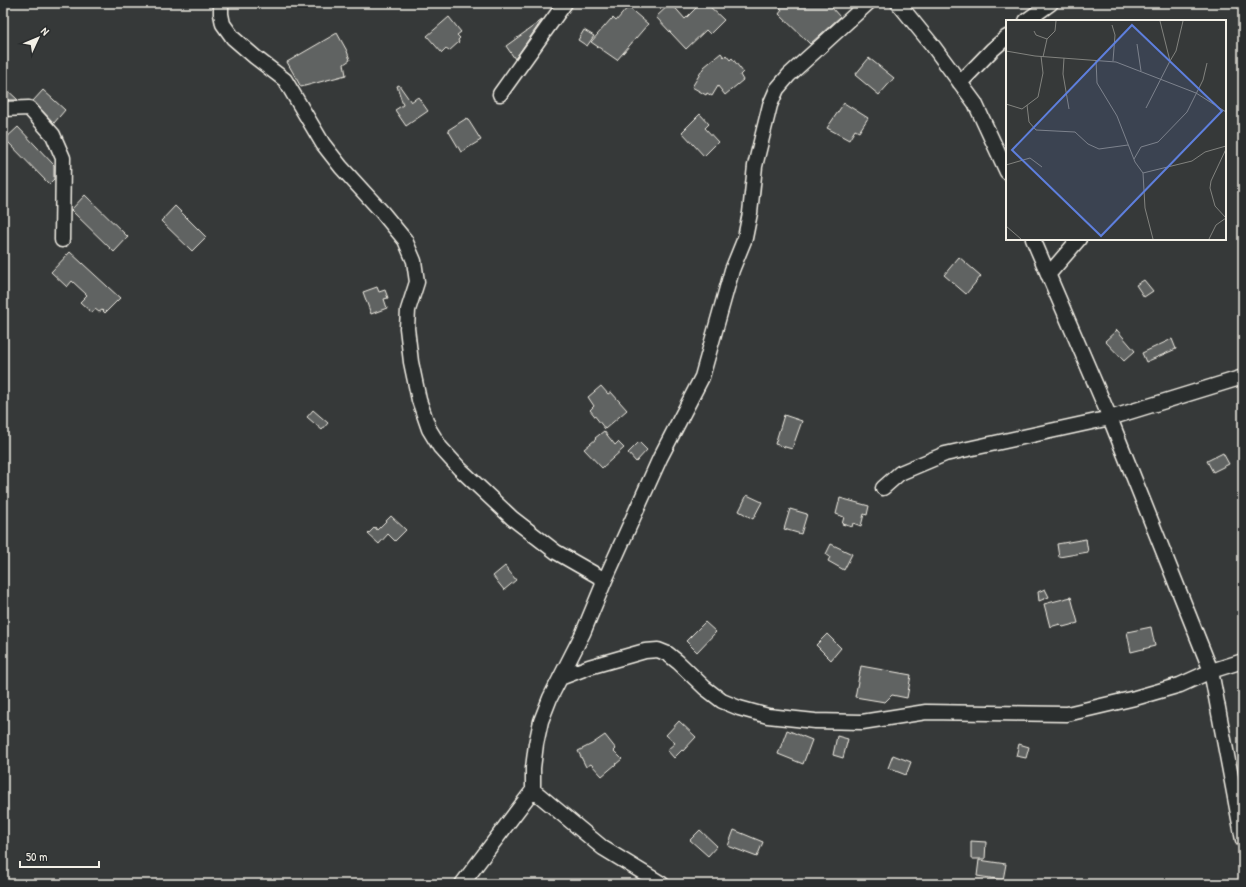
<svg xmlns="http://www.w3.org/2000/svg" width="1246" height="887" font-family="'Patrick Hand',sans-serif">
	<rect width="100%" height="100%" fill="#363939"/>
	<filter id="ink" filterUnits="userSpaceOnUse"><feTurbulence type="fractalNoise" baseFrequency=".025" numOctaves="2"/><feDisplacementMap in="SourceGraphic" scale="8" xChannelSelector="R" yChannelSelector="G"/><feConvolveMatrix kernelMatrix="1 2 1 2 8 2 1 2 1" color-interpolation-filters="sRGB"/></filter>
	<g filter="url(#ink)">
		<path fill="#616362" stroke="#f4f1e8" d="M671,3L685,19L701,3H706L724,20L710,34L706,30L686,49L656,17Z
			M776,3H838L832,8L840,17L810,44L779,14L782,10Z
			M628,7L648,24L617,60L591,42L611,19V20L613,18L616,21Z
			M449,17L461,32L457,35L460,38L458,40L459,42L449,51L446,49L442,53L427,36Z
			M542,20L515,59L506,46Z
			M584,30L594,36L587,46L578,40Z
			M337,33L347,51L350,60L344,64L346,75L301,87L287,62Z
			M721,53L724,57L726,55L730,60L732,58L743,72L740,75L743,80L725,95L718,86L712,96L707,93L706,95L692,87L704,67Z
			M869,58L894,78L879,95L855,75Z
			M399,85L411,102L418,97L428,111L406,126L395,110L403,105L397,86Z
			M3,86L18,100H3Z
			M43,90L65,110L54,123L33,101Z
			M844,103L868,118L859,132L855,130L849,140L827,128Z
			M700,114L709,124L705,128L718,142L704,156L682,132Z
			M467,118L481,140L461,152L448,130Z
			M18,127L54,165V179L49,184L5,139Z
			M85,195L128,237L114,252L71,210Z
			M175,206L206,237L192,251L161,221Z
			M70,252L120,298L105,313L102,310L99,312L95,309L92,313L80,302L87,295L72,281L67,287L51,272Z
			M959,257L981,276L966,294L944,275Z
			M1144,280L1153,291L1144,297L1136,285Z
			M377,287L379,292L385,290L388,298L384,299L387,308L371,314L363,292Z
			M1117,330L1135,351L1124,361L1105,341Z
			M1172,339L1176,349L1146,362L1142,353Z
			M601,386L608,394L611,392L627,410L605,429L590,410L594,406L588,397Z
			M313,410L328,423L322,430L307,417Z
			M784,415L802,421L792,449L775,444Z
			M604,431L615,445L618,442L624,448L602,468L584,449L596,439L595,438Z
			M639,442L647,450L636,462L628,453Z
			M1223,453L1229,464L1213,472L1207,461Z
			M747,495L762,502L753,519L739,511Z
			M840,498L869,506L867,515L864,514L861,526L853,523L852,527L842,524L844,517L836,514Z
			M790,509L807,514L801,534L784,529Z
			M391,516L406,530L395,541L388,534L379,544L368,534L375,527L377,530Z
			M1086,539L1088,552L1059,557L1057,544Z
			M831,544L852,554L844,570L828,561L830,557L826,554Z
			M505,566L516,580L504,590L493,576Z
			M1045,589L1049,597L1039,601L1038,592Z
			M1071,597L1078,623L1063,627L1060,624L1050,627L1044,604Z
			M705,622L716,632L697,652L686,641Z
			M1151,627L1155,646L1131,652L1127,632Z
			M827,634L841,648L831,660L816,645Z
			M861,666L911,675L907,698L892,695L885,702L855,697Z
			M679,721L696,737L683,751L682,750L674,758L667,750L675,743L666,735Z
			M787,730L812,740L803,764L778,754Z
			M605,735L616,749L614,751L622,759L602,776L591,764L586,767L578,751L592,744Z
			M837,736L848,739L843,758L833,755Z
			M1019,744L1029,747L1026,758L1016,756Z
			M893,755L911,762L906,775L888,768Z
			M700,830L717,846L708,856L690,840Z
			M734,830L763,842L757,857L728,846Z
			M971,841L986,842L985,859H971Z
			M979,860L1006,864L1003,880L977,876Z"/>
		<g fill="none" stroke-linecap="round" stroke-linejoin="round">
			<defs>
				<path id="minor" d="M221,3V14L223,24L233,38L255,57L285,80L323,144L341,167L382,212L405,240L414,261L417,282L408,310L407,328L411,362L419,400L429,429L440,447L460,469L512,518L556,552L605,580
					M898,3L933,46L975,103L1007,172
					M1026,21L1051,3
					M960,83L992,50L1007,37
					M500,94L565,3
					M3,109L29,108L53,135L63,158L62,240
					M1033,239L1110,418L1211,671L1243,840
					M1048,275L1079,239
					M883,488L900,473L945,454L1110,418L1243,377
					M560,678L589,667L645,651L658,650L668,654L678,662L705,688L722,701L739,708L768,716L815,721L862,722L926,712L1067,714L1135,698L1180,685L1211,671L1243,661
					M462,884L533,790
					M662,884L603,848L533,790V768L536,744L541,721L550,698L583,633L605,580L660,458L702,377L732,270L745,238L750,213L755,166L770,105L777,89L789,75L868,3"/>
			</defs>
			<use href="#minor" stroke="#f4f1e8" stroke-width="17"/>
			<use href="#minor" stroke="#2a2d2e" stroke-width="14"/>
		</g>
	</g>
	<g transform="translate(1006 20)">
		<rect width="220" height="220" fill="#363939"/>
		<path fill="none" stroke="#82837f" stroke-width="1" d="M106,5L109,15L107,41M28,11L30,15L41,19M131,24L135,51M0,31L29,36L110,42L190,73L220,92M37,37L41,19L49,11L50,1M58,38L57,54L63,89M90,40L91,63L111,96L129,142L137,153L186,141L199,132L220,126M164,41L170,31L177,1M0,84L16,89L32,77L37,53L35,36M21,85L23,102L30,110L69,112L82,124L93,129L122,125M140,88L164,41L154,1M220,129L205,161L204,168L209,186L220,198M128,139L135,127L152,122L181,92L197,60L201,43M0,145L24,138L36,147M137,153L139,188L147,219M0,206L15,219M203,219L210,205L220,198"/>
		<path fill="#5e7fdd" fill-opacity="0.15" stroke="#5e7fdd" stroke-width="2" d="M126,5L216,91L95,216L6,130Z"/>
		<rect width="220" height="220" fill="none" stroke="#f4f1e8" stroke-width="2"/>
	</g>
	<rect width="1246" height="887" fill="none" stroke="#2a2d2e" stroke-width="16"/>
	<rect x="8" y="8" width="1230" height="871" fill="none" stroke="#f4f1e8" stroke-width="1.5" filter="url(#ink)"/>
	<g transform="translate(38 38) rotate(46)" stroke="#2a2d2e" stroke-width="3" paint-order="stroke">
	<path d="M0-3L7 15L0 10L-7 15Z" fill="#f4f1e8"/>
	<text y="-6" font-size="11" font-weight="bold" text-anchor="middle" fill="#f4f1e8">N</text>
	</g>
	<path d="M20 861v6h79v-6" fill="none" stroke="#f4f1e8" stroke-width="2"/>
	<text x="26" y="861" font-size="12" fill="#f4f1e8" stroke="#2a2d2e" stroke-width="3" paint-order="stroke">50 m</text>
</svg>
